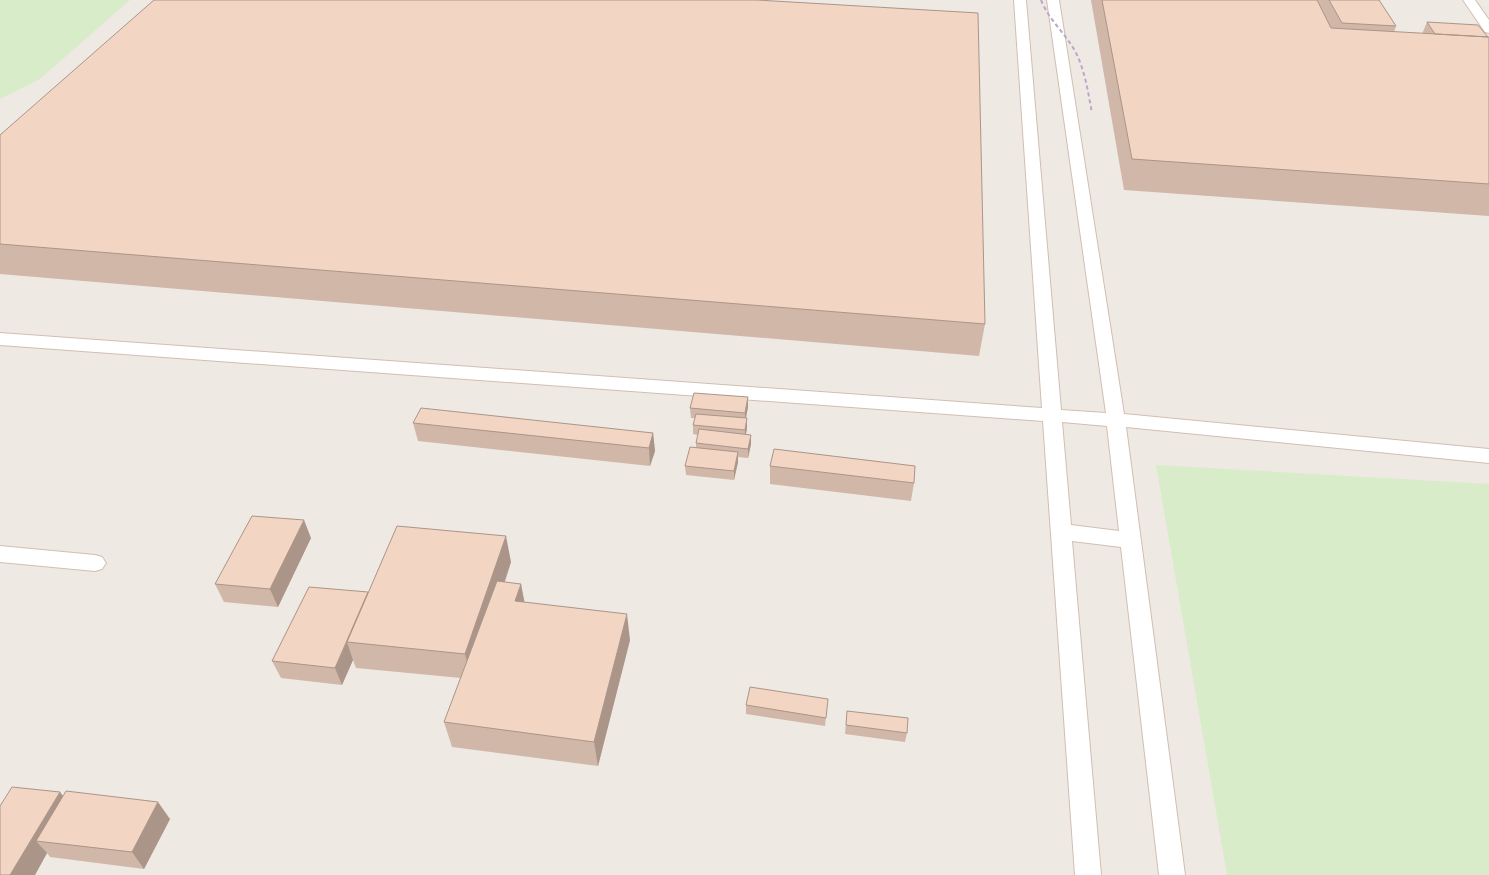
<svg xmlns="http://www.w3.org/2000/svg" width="1489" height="875" font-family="'Space Grotesk',sans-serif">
	<rect width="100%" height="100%" fill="#fdf6ec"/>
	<path fill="#efe9e4" d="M0,0H1489V875H0Z"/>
	<path fill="#d8ecc9" d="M0,0H130L40,79L0,99Z
		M1156,465L1489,484V875H1227Z"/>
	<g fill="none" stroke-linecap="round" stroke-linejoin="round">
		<defs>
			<path id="lane" d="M1014,0H1026L1061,410L1106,413L1047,0H1059L1124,414L1489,449V463L1126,427L1185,875H1159L1121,547L1072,541L1101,875H1075L1043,421L0,345V333L1042,408ZM1062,422L1107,426L1119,531L1071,525Z
				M1463,0H1475L1489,20V33L1485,32Z
				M0,546L95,555L102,557L106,563L102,569L95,571L0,562Z"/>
		</defs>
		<use href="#lane" stroke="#d1beb0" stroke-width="2"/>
		<use href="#lane" fill="#fff" fill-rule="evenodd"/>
		<path stroke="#b9a8c9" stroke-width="2" stroke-dasharray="4 3" stroke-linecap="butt" d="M1041,0C1049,20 1065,33 1075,51C1085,70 1088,92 1092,113"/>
	</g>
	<path fill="#d1b7a8" d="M1091,0H1379L1396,26L1394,32L1422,34L1427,22L1489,37V216L1124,190Z
		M0,135L985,324L979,356L0,274Z
		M748,397V407L746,418H747V428L746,434L751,444L748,458L738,457V462L734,480L686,475L685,466L696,448V443L698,435L693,434V425L695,418H691L690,408Z
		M413,423L653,433L655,451L650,466L418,441Z
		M770,466L914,483L911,501L770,484Z
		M311,538L278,607L224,602L215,584Z
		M511,562L505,582L521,584L524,602L630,640L598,766L452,747L444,722L461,678L356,668L353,660L342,685L281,678L272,661L368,592Z
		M746,705L827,708L825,726L746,714Z
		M847,711L907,733L905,742L845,734Z
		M63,796L170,819L144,869L50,857L47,853L35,875H0Z"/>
	<path fill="#aa9588" d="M748,397V407L745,422V413Z
		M747,418V428L745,439V430Z
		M653,433L655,451L650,466L649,448Z
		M751,435V444L748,458V449Z
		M738,452V462L734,480V471Z
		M304,520L311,538L278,607L270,589Z
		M506,536L511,562L472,679L465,654Z
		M521,584L526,610L515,601Z
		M627,614L630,640L598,766L594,742Z
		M347,642L353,660L342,685L335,668Z
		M60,792L73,809L36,841L47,853L35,875H10Z
		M158,802L170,819L144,869L132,852Z"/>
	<path fill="#f3d5c3" stroke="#aa9588" d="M154,0H757L978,13L985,324L0,244V135Z
		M1102,0H1317L1331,28L1489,37V184L1132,159Z
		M1329,0H1379L1396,26L1342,23Z
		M1427,22L1478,25L1488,37L1435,34Z
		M694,393L748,397L745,413L690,408Z
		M421,408L653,433L649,448L413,423Z
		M696,414L747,418L745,430L693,425Z
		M699,429L751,435L748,449L696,443Z
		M690,447L738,452L734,471L685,466Z
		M774,449L915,466L914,483L770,466Z
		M252,516L304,520L270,589L215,584Z
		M397,526L506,536L465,654L347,642Z
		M497,581L521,584L515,601L627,614L594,742L444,722Z
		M309,587L368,592L335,668L272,661Z
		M750,687L828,699L826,718L746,705Z
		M847,711L908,718L907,733L846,725Z
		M12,787L60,792L10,875H0V806Z
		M66,791L158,802L132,852L36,841Z"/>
</svg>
